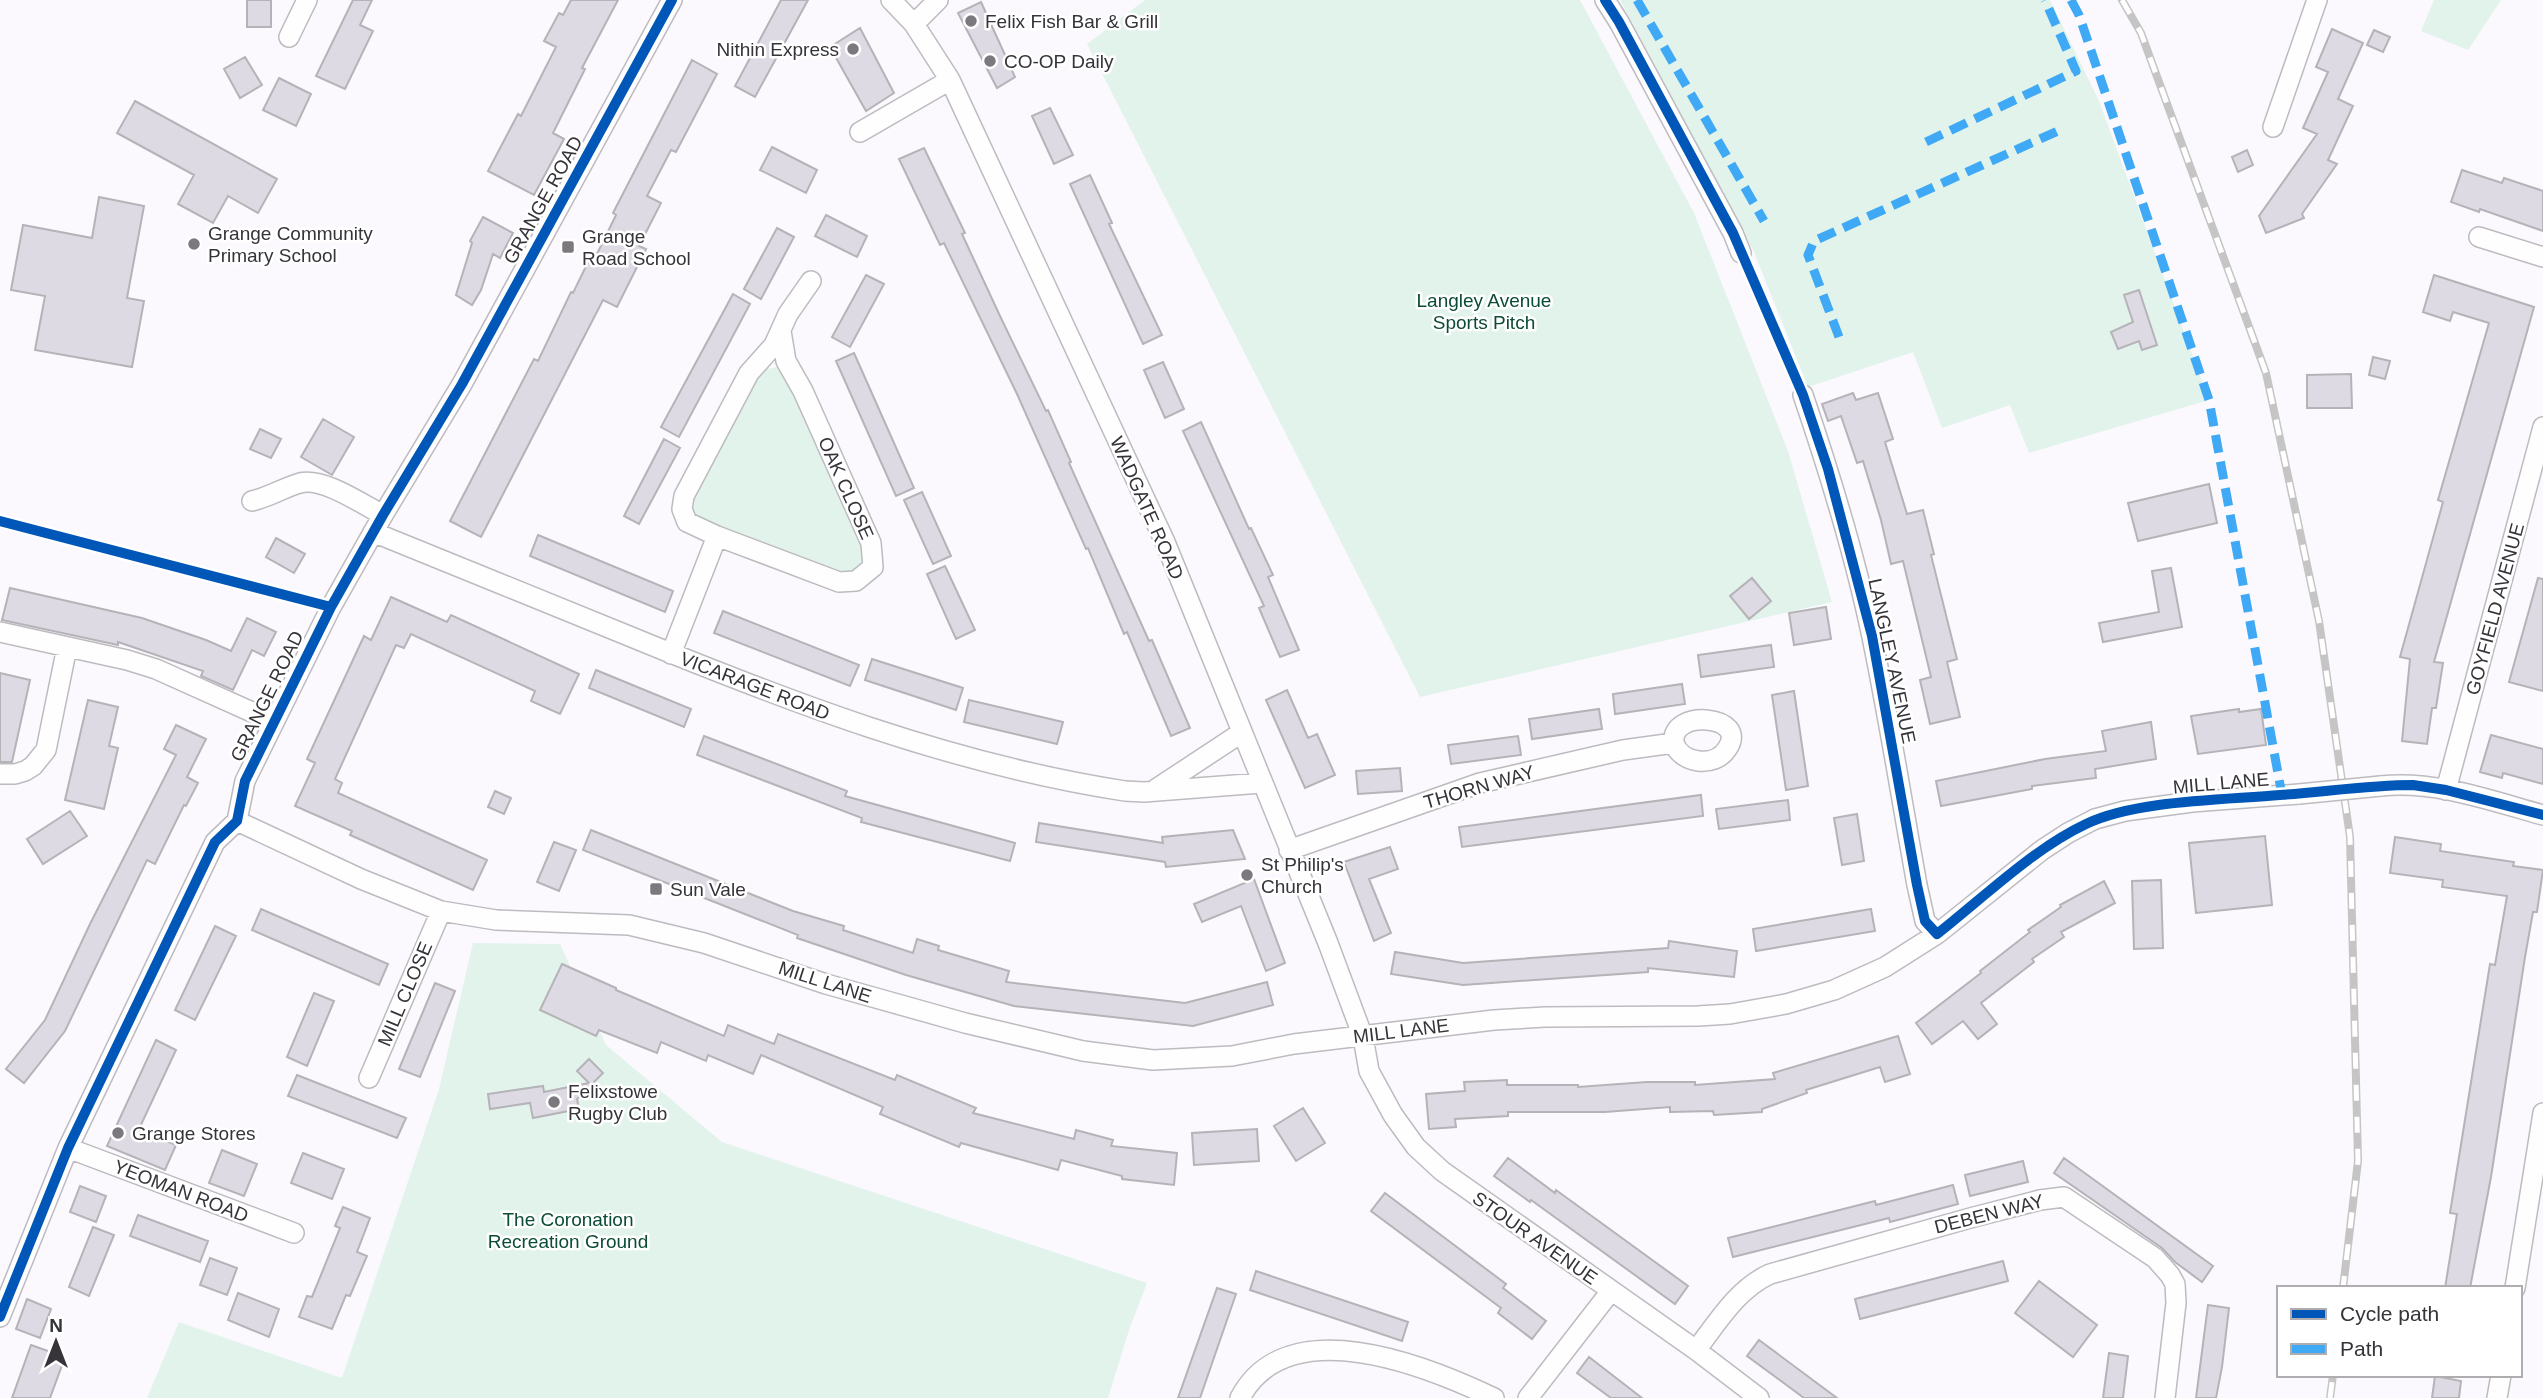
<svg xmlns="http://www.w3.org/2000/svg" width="2543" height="1398" font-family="Arial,sans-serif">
	<rect width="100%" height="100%" fill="#fbf9fd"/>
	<path fill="#e1f3eb" d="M1145,0H1580L1694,213L1788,451L1832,602L1420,697L1087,44Z
		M1620,0H2050L2099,101L2209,400L2029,453L2010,405L1942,428L1913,352L1808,387L1754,252Z
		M2434,0H2501L2468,50L2421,31Z
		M777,367L783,369L866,545L862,571L840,576L691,515V496L757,374L762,370Z
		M473,943L560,944L606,1045L722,1142L1147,1283L1129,1330L1108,1398H147L179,1322L342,1378L439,1089Z"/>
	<path fill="#dedae4" stroke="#b5b3b7" stroke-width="2" d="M247,0H271V27H247Z
		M353,0H372L360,25L373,31L345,89L316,76Z
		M571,0H618L582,68L585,69L553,133L564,139L534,195L488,171L518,114L521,116L556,47L544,41L559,13L563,15Z
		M781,0H808L755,97L735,86Z
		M981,2L1015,77L997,88L958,13Z
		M860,28L894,93L866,111L830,47Z
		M2332,29L2363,43L2338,99L2353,106L2328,160L2337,164L2302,214L2304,218L2266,233L2259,216L2317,134L2303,128L2328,72L2316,67Z
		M2374,30L2390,37L2383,52L2367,45Z
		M245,57L262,85L240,98L224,69Z
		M692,60L717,74L676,152L671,150L647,196L661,203L639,246L646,249L617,307L603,300L481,537L450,521L534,359L538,361L571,292L573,293L590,258L594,260L616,215L613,213Z
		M279,78L311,94L296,126L263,110Z
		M135,101L277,179L258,213L228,196L213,223L178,204L194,175L117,133Z
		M1050,108L1073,155L1054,164L1032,116Z
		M772,147L817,170L806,193L760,170Z
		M924,148L965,233L962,234L1000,316L1046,411L1048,410L1071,462L1069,463L1149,641L1152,640L1190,728L1171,736L1127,632L1124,634L1088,548L1086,549L1017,394L944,243L940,245L899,159Z
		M2247,150L2253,165L2238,172L2232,157Z
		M2462,170L2502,183L2504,178L2543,191V231L2480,209L2479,212L2451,202Z
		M1090,175L1112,223L1109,224L1162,335L1143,344L1070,184Z
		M99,197L144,206L127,298L144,301L132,367L35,350L45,296L11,290L23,225L92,238Z
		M826,215L867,236L857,257L815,236Z
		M483,217L513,233L500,258L493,254L481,290L472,305L456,295L472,243L470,241Z
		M777,228L794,237L761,299L744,289Z
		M866,275L884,284L850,347L832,337Z
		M2434,275L2534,307L2434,662L2443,663L2436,708H2432L2427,744L2402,741L2410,659L2400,657L2443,502L2438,500L2489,323L2453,312L2450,321L2423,312Z
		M2139,290L2157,345L2142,350L2139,341L2118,349L2111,332L2133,322L2124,295Z
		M733,294L750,304L679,437L661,427Z
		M854,353L914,488L896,496L836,361Z
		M2373,357L2390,361L2385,379L2369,375Z
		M1163,362L1184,409L1165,418L1144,370Z
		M2351,374L2352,408H2307V375Z
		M1853,393L1856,400L1878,393L1893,439L1885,442L1907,514L1923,510L1934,554L1931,555L1957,659L1947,662L1960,717L1930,724L1920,680L1931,677L1903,561L1891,564L1881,520L1863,461L1857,463L1841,416L1828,421L1822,404Z
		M323,419L354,437L332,475L301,457Z
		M1201,422L1249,529L1251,528L1273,575L1268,577L1299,650L1280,657L1259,608L1264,606L1183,431Z
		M260,429L281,439L271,458L250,449Z
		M664,439L680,448L639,524L624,516Z
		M2209,484L2217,523L2138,541L2128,503Z
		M922,492L951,556L933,564L904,500Z
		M538,535L673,591L665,612L530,556Z
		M276,538L305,554L294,573L266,557Z
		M945,566L975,630L956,639L927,574Z
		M2171,568L2182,627L2103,642L2099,623L2159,612L2152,571Z
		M1752,578L1771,601L1749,619L1730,596Z
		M2538,578L2543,579V691L2509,682Z
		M10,588L142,618L206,640L231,651L247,618L276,632L264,656L252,650L233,690L201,676L203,671L118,642V645L2,620Z
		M391,597L447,622L451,615L579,674L560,714L531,701L535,691L411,634L404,648L396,645L335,779L342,783L338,793L487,860L473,890L350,835L352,831L295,806L315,763L307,759L364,636L371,640Z
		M1826,607L1831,639L1794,645L1789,613Z
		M723,611L859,665L850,686L714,633Z
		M1771,645L1774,667L1701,677L1698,655Z
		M872,659L963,688L956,710L865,680Z
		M596,670L691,709L684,727L589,688Z
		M0,673L30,680L12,762H0Z
		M1682,684L1685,704L1615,714L1613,694Z
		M1287,690L1308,738L1317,734L1335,775L1305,788L1266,700Z
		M1794,691L1808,786L1786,790L1772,695Z
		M88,700L118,707L109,746L118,748L104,809L65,800Z
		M969,700L1063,722L1057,744L964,722Z
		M1599,709L1602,729L1532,739L1529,719Z
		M2239,709V712L2261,709L2266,745L2198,754L2191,716Z
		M2151,722L2156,759L2095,769L2096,778L2032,786V789L1941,806L1936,781L2045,759L2106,751L2102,731Z
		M176,725L206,739L187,777L198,783L186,806L184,805L155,864L147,860L65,1031L24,1083L6,1069L45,1020L90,924L176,755L164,749Z
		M2491,735L2543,749V784L2503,773L2502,778L2480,772Z
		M704,736L847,791L845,796L1015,843L1010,861L861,822L862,818L697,755Z
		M1518,736L1521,755L1451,764L1448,745Z
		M1400,768L1402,791L1358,794L1356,771Z
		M495,791L511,798L504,814L488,807Z
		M1701,795L1703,816L1462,847L1459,827Z
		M1788,800L1790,820L1719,829L1716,809Z
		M70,811L87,836L43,864L27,839Z
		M1857,814L1864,861L1842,865L1834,818Z
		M1039,823L1163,843L1162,837L1233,830L1245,859L1166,867L1165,862L1036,842Z
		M591,830L793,911L844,926L843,930L913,953L917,939L939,946L938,950L1009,971L1006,982L1185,1003L1267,982L1273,1005L1193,1026L1014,1006L906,975L797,938L798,935L583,850Z
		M2265,836L2272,905L2196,913L2189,843Z
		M2395,837L2441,844L2440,851L2514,862L2513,866L2543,870L2537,912H2533L2525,957L2491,1177L2470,1288H2445L2457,1214L2450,1213L2490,964L2495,965L2507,896L2442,887L2443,880L2390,873Z
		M554,842L576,850L559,891L537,882Z
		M1390,847L1398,869L1369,879L1391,933L1374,941L1344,862Z
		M1254,879L1285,963L1266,971L1241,906L1202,922L1194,904Z
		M2161,880L2163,948L2134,949L2132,881Z
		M2104,881L2115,903L2061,932L2064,937L2032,959L2034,962L1981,1003L1997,1024L1978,1039L1963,1021L1932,1044L1916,1023L1981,973L1980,971L2030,932L2028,930L2061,907L2060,905Z
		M261,909L388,964L379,985L252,930Z
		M1871,909L1875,931L1756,951L1753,929Z
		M215,926L236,936L195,1020L175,1010Z
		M1669,941L1737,951L1734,977L1648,968V972L1463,985L1391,974L1395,952L1463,963L1668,948Z
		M562,964L616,988V990L724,1036L728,1025L774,1044L778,1034L895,1080L897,1075L976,1108L973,1113L1074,1139L1076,1130L1113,1140L1111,1146L1177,1153L1174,1185L1122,1179V1176L1061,1160L1058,1170L961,1143L959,1147L880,1114L883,1107L761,1055L753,1074L708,1055L706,1061L661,1042L657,1053L599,1030L596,1036L540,1010Z
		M435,983L455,991L420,1077L399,1069Z
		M314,993L334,1001L307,1066L287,1057Z
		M1898,1036L1910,1074L1885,1082L1880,1067L1806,1090L1807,1093L1762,1109V1112L1714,1115L1713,1111L1670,1112V1107L1605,1112H1508V1116L1455,1119L1456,1127L1429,1129L1426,1094L1465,1091L1464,1082L1507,1080V1085H1578V1087L1647,1082H1695V1085L1775,1079L1773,1073Z
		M156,1040L176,1050L139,1129L176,1145L165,1170L107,1146Z
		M589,1059L603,1073L577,1099L579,1109L533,1118L530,1103L490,1109L488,1094L543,1086L544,1092L589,1083L577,1071Z
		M297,1075L406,1118L397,1138L288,1096Z
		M1303,1108L1325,1143L1296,1161L1274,1126Z
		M1257,1129L1259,1161L1194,1165L1192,1133Z
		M222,1150L257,1164L244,1196L209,1183Z
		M303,1153L344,1169L332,1199L291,1183Z
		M1508,1158L1555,1193L1556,1190L1688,1286L1675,1304L1531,1200L1530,1202L1494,1176Z
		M2064,1158L2213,1266L2202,1282L2175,1262L2162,1248L2054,1173Z
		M2023,1161L2028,1182L1970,1196L1965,1175Z
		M1953,1185L1958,1204L1890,1222L1889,1218L1733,1257L1728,1238L1875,1201L1876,1205Z
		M80,1186L106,1196L96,1222L70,1212Z
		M1385,1193L1506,1284L1503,1288L1546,1321L1532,1339L1498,1313L1501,1308L1371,1211Z
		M343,1207L370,1218L357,1252L367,1256L350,1296L346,1295L332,1329L299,1317L307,1296L312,1297L340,1228L335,1226Z
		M138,1215L208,1241L200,1262L130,1236Z
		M93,1227L114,1235L89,1296L69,1287Z
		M210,1258L237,1268L227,1295L200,1285Z
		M2003,1261L2008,1281L1860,1319L1855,1299Z
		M1256,1271L1408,1322L1402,1341L1250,1290Z
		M2039,1281L2097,1325L2073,1357L2015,1313Z
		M1217,1288L1236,1294L1200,1398H1178Z
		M238,1293L279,1309L269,1337L228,1320Z
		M27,1299L51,1309L40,1338L16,1329Z
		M2208,1305L2229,1308L2222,1367L2216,1398H2196Z
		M1759,1340L1837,1398H1804L1747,1356Z
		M31,1345L65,1357L50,1398H12Z
		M2109,1353L2128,1356L2123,1398H2103Z
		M1589,1357L1642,1398H1611L1577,1373Z
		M2435,1376L2461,1381L2459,1398H2432Z"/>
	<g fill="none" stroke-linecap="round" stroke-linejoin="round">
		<defs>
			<path id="minor" d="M891,0L914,24L950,80L1165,542L1328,943L1363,1037L1369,1071L1393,1115L1416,1147L1442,1171L1696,1350L1759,1398
				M1605,0L1619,22L1733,233L1741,253
				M914,24L938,0
				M289,37L307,0
				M2273,127L2317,0
				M860,132L950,80
				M2479,237L2543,257
				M1803,395C1830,474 1855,555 1872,637C1889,719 1902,802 1917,885L1925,921L1937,934
				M252,501C269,497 283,488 300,483C323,477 362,504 383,515
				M373,532C457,566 540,600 624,634C787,701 950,764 1125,791L1144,792L1261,783
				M717,536L839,582L856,581L873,567L871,543L803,391L786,361L781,331
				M0,632L127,660L156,669L274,722
				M671,654L717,536L687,522L682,509L684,496L749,373L774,345L788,314L811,281
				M0,774H15L25,771L33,766L46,750L67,647
				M2381,786C2435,780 2492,801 2543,815
				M1156,789L1241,733
				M2446,790L2543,427
				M237,821L361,879L441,911L496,920L629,925L704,943L826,984L965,1023L1083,1051L1153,1060L1232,1056L1294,1044L1494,1020L1545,1017L1698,1016L1730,1014L1786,1004L1834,990L1885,967L1937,934L2042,850L2068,833L2095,819L2125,811L2192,802L2299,794
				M1289,850L1480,783L1623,750L1674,743C1669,708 1751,715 1727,749C1715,768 1681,764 1674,743
				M369,1078L441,911
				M68,1148L294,1233
				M2515,1288L2543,1113
				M0,1317L68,1148L215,842L237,821L245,781L331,607L383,515L462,384L672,0
				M1696,1350C1718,1322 1737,1289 1770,1274L1974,1217L2040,1200L2064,1197L2155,1258L2170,1275L2175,1284L2176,1303L2165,1398
				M1240,1398C1287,1309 1427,1366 1494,1398
				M1528,1398L1611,1291
				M2497,1398L2501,1375"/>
		</defs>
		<use href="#minor" stroke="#bdbbbf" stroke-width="22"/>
		<use href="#minor" stroke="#fefeff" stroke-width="19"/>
		<defs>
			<path id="rail" d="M2122,0L2141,33L2266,373L2319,621L2350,837L2358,1161L2343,1288
				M2330,1398L2333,1375"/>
		</defs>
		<use href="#rail" stroke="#c5c5c6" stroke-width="8"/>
		<use href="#rail" stroke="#fff" stroke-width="5" stroke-dasharray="16" stroke-linecap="butt"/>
		<defs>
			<path id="minor-bridge" d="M2299,794L2381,786"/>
		</defs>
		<use href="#minor-bridge" stroke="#bdbbbf" stroke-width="22" stroke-linecap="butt"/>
		<use href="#minor-bridge" stroke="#fefeff" stroke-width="19"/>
		<path stroke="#3fa9f5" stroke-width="9" stroke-dasharray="18 9" stroke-linecap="butt" d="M1637,0L1764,221
			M2071,0L2079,15L2209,400L2282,795
			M1926,142L2076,71L2045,0
			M1839,337L1808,255L1814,241L2060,130"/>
		<defs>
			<path id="cycleway" d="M1605,0L1619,22L1733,233L1803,395L1828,469L1872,636L1917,885L1925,921L1937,934C1984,897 2033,849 2086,824C2136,800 2224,800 2280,795C2324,792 2369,785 2413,785L2446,790L2543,815
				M0,521L331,607
				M0,1317L68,1148L215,842L237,821L245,781L331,607L383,515L462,384L672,0"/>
		</defs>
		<use href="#cycleway" stroke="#fff" stroke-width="15"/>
		<use href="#cycleway" stroke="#0057b8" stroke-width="10"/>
	</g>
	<g fill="#7b787e" stroke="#fff" stroke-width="2.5">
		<circle cx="971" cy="21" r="7"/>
		<circle cx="853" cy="49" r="7"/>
		<circle cx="990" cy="61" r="7"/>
		<circle cx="194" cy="244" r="7"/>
		<rect x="561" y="240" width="14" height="14" rx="3.5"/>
		<circle cx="1247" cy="875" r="7"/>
		<rect x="649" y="882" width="14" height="14" rx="3.5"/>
		<circle cx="554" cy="1102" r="7"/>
		<circle cx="118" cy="1133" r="7"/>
	</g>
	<g text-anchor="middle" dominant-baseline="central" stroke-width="5" stroke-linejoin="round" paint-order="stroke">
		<g font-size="19" fill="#363339" stroke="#fff" text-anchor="start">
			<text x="985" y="21">Felix Fish Bar &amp; Grill</text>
			<text x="839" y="49" text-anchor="end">Nithin Express</text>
			<text x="1004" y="61">CO-OP Daily</text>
			<text x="208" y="233">Grange Community<tspan x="208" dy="22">Primary School</tspan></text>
			<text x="582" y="236">Grange<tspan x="582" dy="22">Road School</tspan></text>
			<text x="1261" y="864">St Philip's<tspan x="1261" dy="22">Church</tspan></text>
			<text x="670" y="889">Sun Vale</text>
			<text x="568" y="1091">Felixstowe<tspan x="568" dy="22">Rugby Club</tspan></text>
			<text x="132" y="1133">Grange Stores</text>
		</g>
		<g font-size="19" fill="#363339" stroke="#fff">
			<text transform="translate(543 200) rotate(-61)">GRANGE ROAD</text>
			<text transform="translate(846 488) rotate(66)">OAK CLOSE</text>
			<text transform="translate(1147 508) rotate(66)">WADGATE ROAD</text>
			<text transform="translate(2495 609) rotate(-75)">GOYFIELD AVENUE</text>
			<text transform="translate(1892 661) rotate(78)">LANGLEY AVENUE</text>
			<text transform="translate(755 686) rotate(21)">VICARAGE ROAD</text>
			<text transform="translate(267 696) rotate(-64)">GRANGE ROAD</text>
			<text transform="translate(2221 783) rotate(-5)">MILL LANE</text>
			<text transform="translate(1479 787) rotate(-16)">THORN WAY</text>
			<text transform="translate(825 982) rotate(18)">MILL LANE</text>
			<text transform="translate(405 994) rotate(-67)">MILL CLOSE</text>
			<text transform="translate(1401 1031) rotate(-7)">MILL LANE</text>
			<text transform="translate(181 1191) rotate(21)">YEOMAN ROAD</text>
			<text transform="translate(1989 1214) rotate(-14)">DEBEN WAY</text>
			<text transform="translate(1535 1238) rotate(35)">STOUR AVENUE</text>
		</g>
		<g font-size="19" fill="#0b4c35" stroke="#fff">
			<text x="1484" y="300">Langley Avenue<tspan x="1484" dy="22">Sports Pitch</tspan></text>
			<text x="568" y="1219">The Coronation<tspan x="568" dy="22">Recreation Ground</tspan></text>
		</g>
	</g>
	<rect x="2277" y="1286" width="245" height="91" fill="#ffffff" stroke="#afadb0" stroke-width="2"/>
	<rect x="2291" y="1309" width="35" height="10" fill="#0057b8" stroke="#afadb0" stroke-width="2"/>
	<text x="2340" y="1321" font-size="21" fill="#363339">Cycle path</text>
	<rect x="2291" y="1344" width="35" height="10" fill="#3fa9f5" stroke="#afadb0" stroke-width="2"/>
	<text x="2340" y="1356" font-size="21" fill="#363339">Path</text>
	<g transform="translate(56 1342)" stroke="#ffffff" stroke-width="5" paint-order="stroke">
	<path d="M0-5L12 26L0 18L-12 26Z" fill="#363339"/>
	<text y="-10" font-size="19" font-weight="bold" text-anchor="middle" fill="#363339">N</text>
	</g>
</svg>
